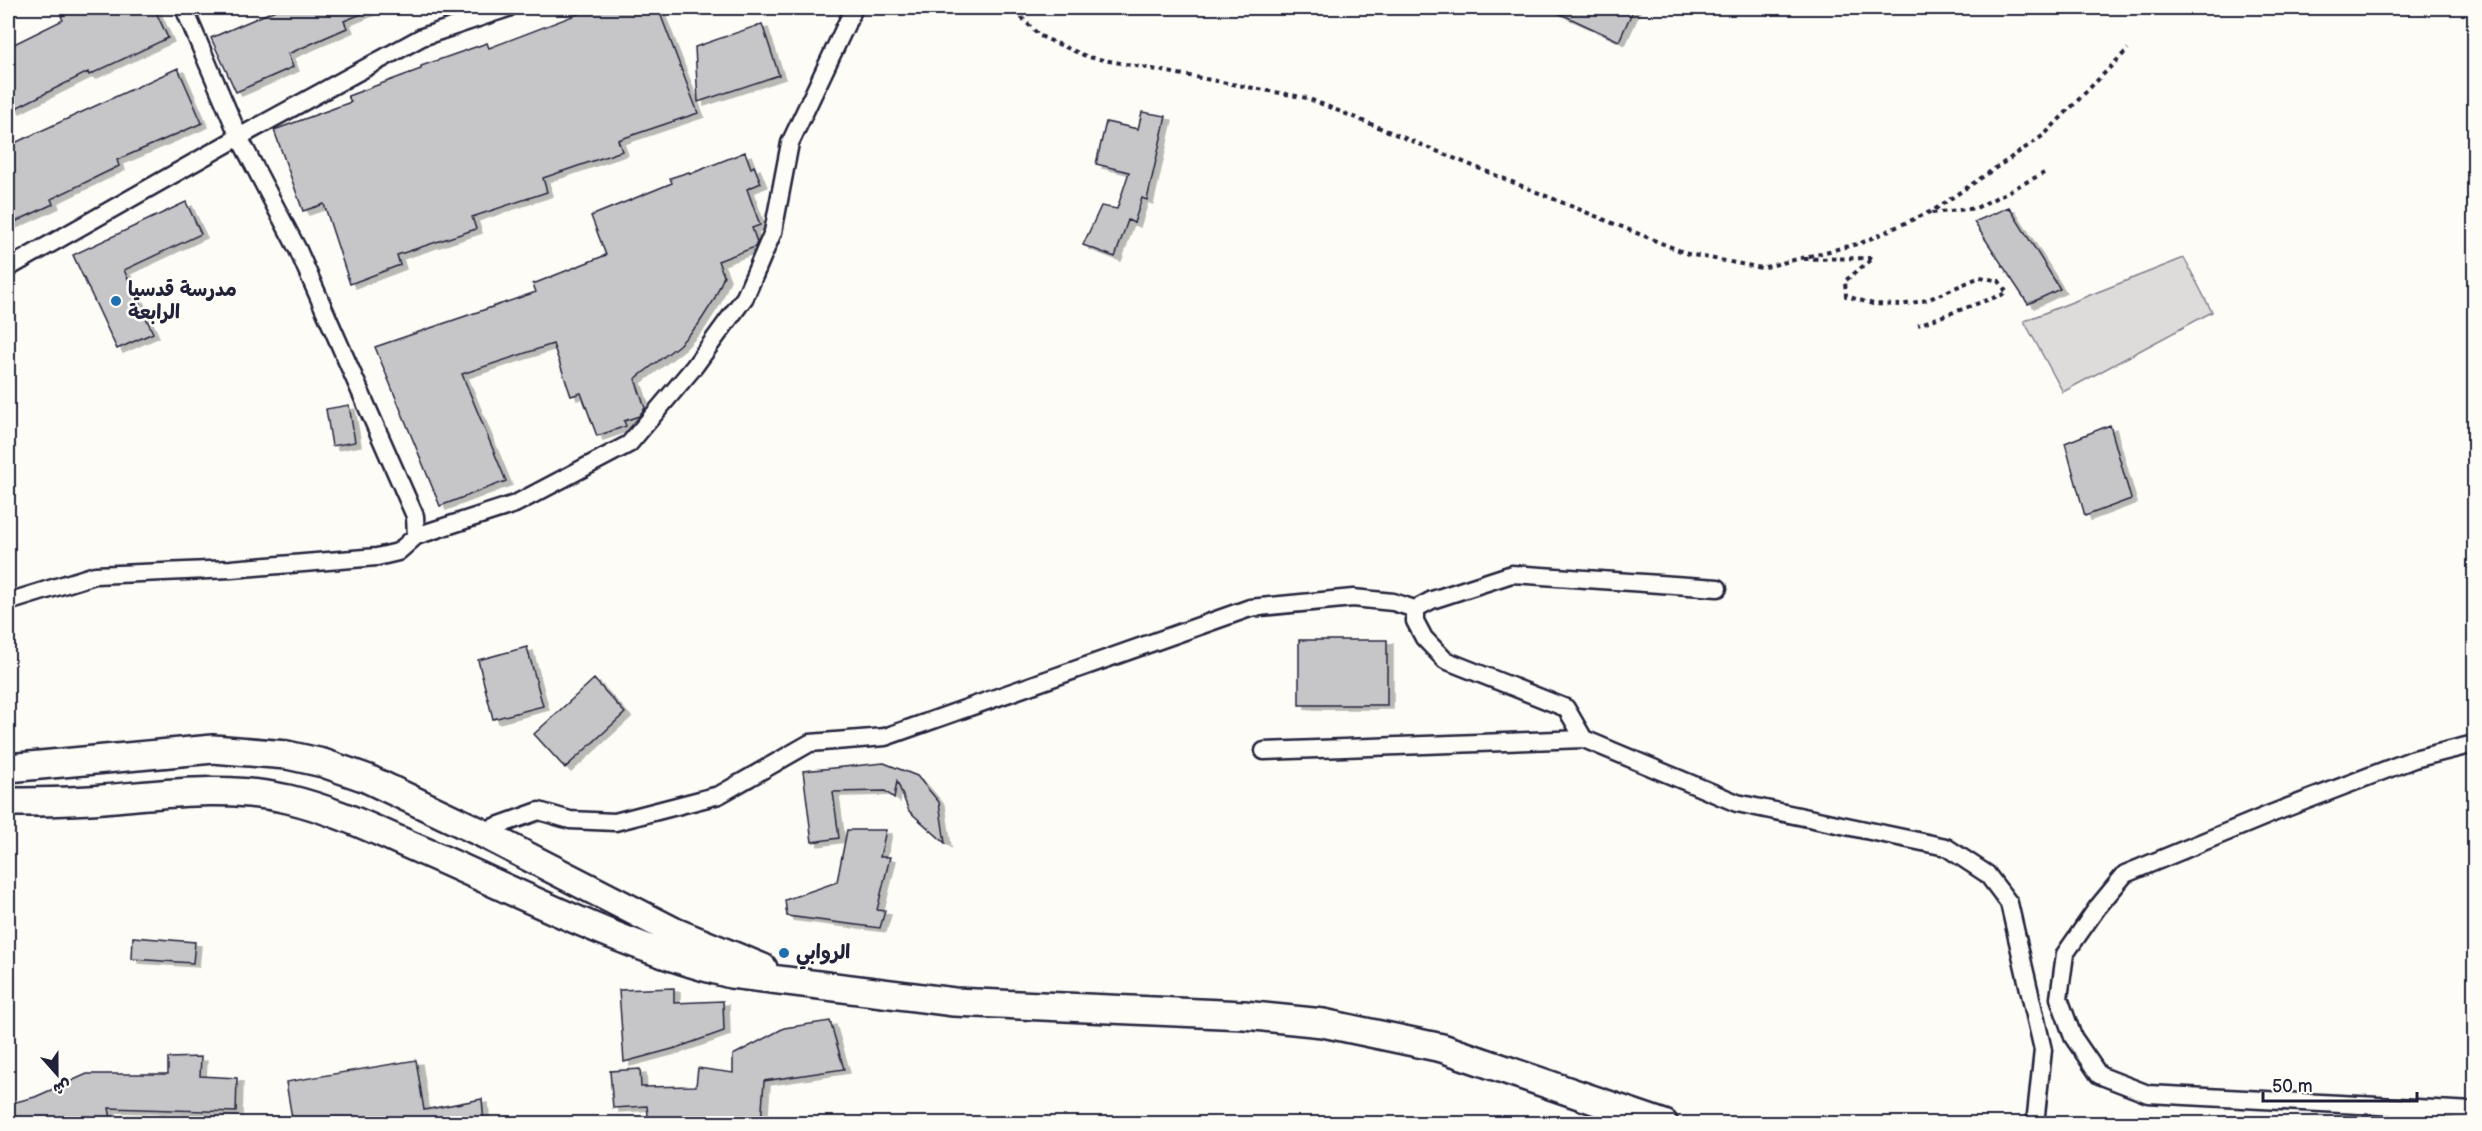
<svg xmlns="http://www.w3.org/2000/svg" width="2482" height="1131" font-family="'Balsamiq Sans','Playpen Sans Arabic',sans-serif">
	<defs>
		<filter id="shadow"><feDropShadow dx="6" dy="4" stdDeviation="0" flood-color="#0004"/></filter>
	</defs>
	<rect width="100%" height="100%" fill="#fdfcf7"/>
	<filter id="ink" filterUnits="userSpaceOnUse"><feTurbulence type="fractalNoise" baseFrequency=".0167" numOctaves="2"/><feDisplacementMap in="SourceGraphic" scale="12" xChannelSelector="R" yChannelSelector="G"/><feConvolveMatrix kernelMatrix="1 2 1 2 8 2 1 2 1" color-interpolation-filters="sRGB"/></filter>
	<g filter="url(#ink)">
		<path fill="#dddcdb" stroke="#807f8b" stroke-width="1.5" d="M2184,258L2212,312L2063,392L2024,321Z"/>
		<path fill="#c6c6c8" stroke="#22223b" stroke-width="1.5" filter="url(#shadow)" d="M80,8H154L168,38L89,75L88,72L14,109L8,96V47L63,20L61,16Z
			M280,8H376L344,21L347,28L288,54L293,67L236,92L211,38Z
			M584,8H658L698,113L618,140L622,151L543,178L547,192L472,217L476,229L397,255L400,265L350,284L324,204L303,211L274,130L351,102L348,96L421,69V66L487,43L489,48L586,11Z
			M1548,8H1634L1619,41Z
			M762,24L779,75L698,102L695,47Z
			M178,68L202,123L117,160L119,166L51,199L53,204L8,225V146Z
			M1142,112L1166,116L1147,200L1142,198L1134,223L1128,220L1115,257L1083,245L1101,206L1117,209L1129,172L1096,164L1106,122L1138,129Z
			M745,152L751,168L754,166L761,183L747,189L760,225L752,228L757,242L755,247L718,261L724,276L714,300L698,325L679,345L635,379L645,408L639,416L624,421L626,426L597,436L581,393L571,396L553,344L462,374L506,481L440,506L375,347L536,292L533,284L606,255L591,216L672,183L670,178L689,172L690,174Z
			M186,202L201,234L124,270L153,333L117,349L73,255Z
			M2009,207L2060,289L2028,304L1974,222Z
			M349,405L355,442L332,446L326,409Z
			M2110,425L2131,499L2085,516L2065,443Z
			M1299,640H1387V705H1299Z
			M527,647L543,706L493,719L478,660Z
			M594,679L625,713L565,768L534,734Z
			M884,763L917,776L939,802L945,843L909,811L897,781L894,798L885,791L833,792L839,838L812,842L803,771Z
			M847,830H886L880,857H890L877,910L885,911L880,928L787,916L785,900L837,882Z
			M133,937L195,942L193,963L132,959Z
			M674,988V1003L723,1001L724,1031L676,1048L624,1062L619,990Z
			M830,1021L844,1069L764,1081L761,1124H649L647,1106L613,1108L610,1071L640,1069L641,1087L696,1086L698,1068L733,1073V1055L784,1028Z
			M201,1057L200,1076L237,1078L236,1112L109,1108L112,1124H8V1104L35,1097L87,1074H168V1058Z
			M416,1060L424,1110L482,1099L484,1124H293L286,1082Z"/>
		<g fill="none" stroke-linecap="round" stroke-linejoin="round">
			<defs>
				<path id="street" d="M8,268L239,137L422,37L508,8
					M416,536L515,504L629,444L694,367L745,297L773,232L790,143L854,8
					M8,602L95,575L231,569L377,557L398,552L416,536L415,516L298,250L239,137L184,8
					M1415,609L1432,600L1512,574L1718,588
					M2474,744L2414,759L2273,813L2125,874L2097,908L2065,954L2059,998L2073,1037L2099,1075L2148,1094L2474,1111
					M1264,751L1584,739L1737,803L1946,847L1987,874L2009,903L2043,1050L2035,1124
					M480,832L539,811L570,820L615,822L719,795L810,743L885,737L1250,608L1353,598L1393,602L1415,609V621L1424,638L1445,660L1566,708L1584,739"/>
				<path id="primary" d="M8,768L213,749L287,755L323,763L366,778L480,832L675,932L763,968
					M8,802C39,802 71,802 103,799C165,794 226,785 288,799C335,810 379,832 423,851C522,894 627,949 731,974L954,1002L1244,1015L1323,1023L1442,1048L1664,1124"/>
			</defs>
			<use href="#street" stroke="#22223b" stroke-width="21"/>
			<use href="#primary" stroke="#22223b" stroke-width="32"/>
			<path stroke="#22223b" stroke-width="4" stroke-dasharray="4.5 4.5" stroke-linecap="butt" d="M1020,8L1022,18L1040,36L1088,57L1307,98L1688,254L1762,268L1861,243L1934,210L2044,135L2128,49
				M1932,213L1976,208L2044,173
				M1804,259L1873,258L1845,281L1846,296L1873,304L1901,305L1927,300L1980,277L1999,281L2007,293L1918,325"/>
			<use href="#street" stroke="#fdfcf7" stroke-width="16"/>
			<use href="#primary" stroke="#fdfcf7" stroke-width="27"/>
		</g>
	</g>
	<g fill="#1f6fb2" stroke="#fdfcf7" stroke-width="2">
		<circle cx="116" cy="301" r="6"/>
		<circle cx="784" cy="953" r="6"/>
	</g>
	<g text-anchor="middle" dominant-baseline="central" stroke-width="5" stroke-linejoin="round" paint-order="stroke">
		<g font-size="20" font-weight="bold" fill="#22223b" stroke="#fdfcf7" text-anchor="start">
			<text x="128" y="290">مدرسة قدسيا<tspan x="128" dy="23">الرابعة</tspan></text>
			<text x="796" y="953">الروابي</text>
		</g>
	</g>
	<rect width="2482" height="1131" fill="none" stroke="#fdfcf7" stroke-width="30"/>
	<rect x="15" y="15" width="2452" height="1101" fill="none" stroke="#22223b" stroke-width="2" filter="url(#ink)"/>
	<g transform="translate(57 1074) rotate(159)" stroke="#fdfcf7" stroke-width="4.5" paint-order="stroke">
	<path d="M0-4.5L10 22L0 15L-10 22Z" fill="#22223b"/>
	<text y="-9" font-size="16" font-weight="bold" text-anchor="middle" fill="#22223b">ش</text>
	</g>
	<path d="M2263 1092v9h154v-9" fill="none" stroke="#22223b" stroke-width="3"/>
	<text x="2272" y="1092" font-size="18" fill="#22223b" stroke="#fdfcf7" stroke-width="4.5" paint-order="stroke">50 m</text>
</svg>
